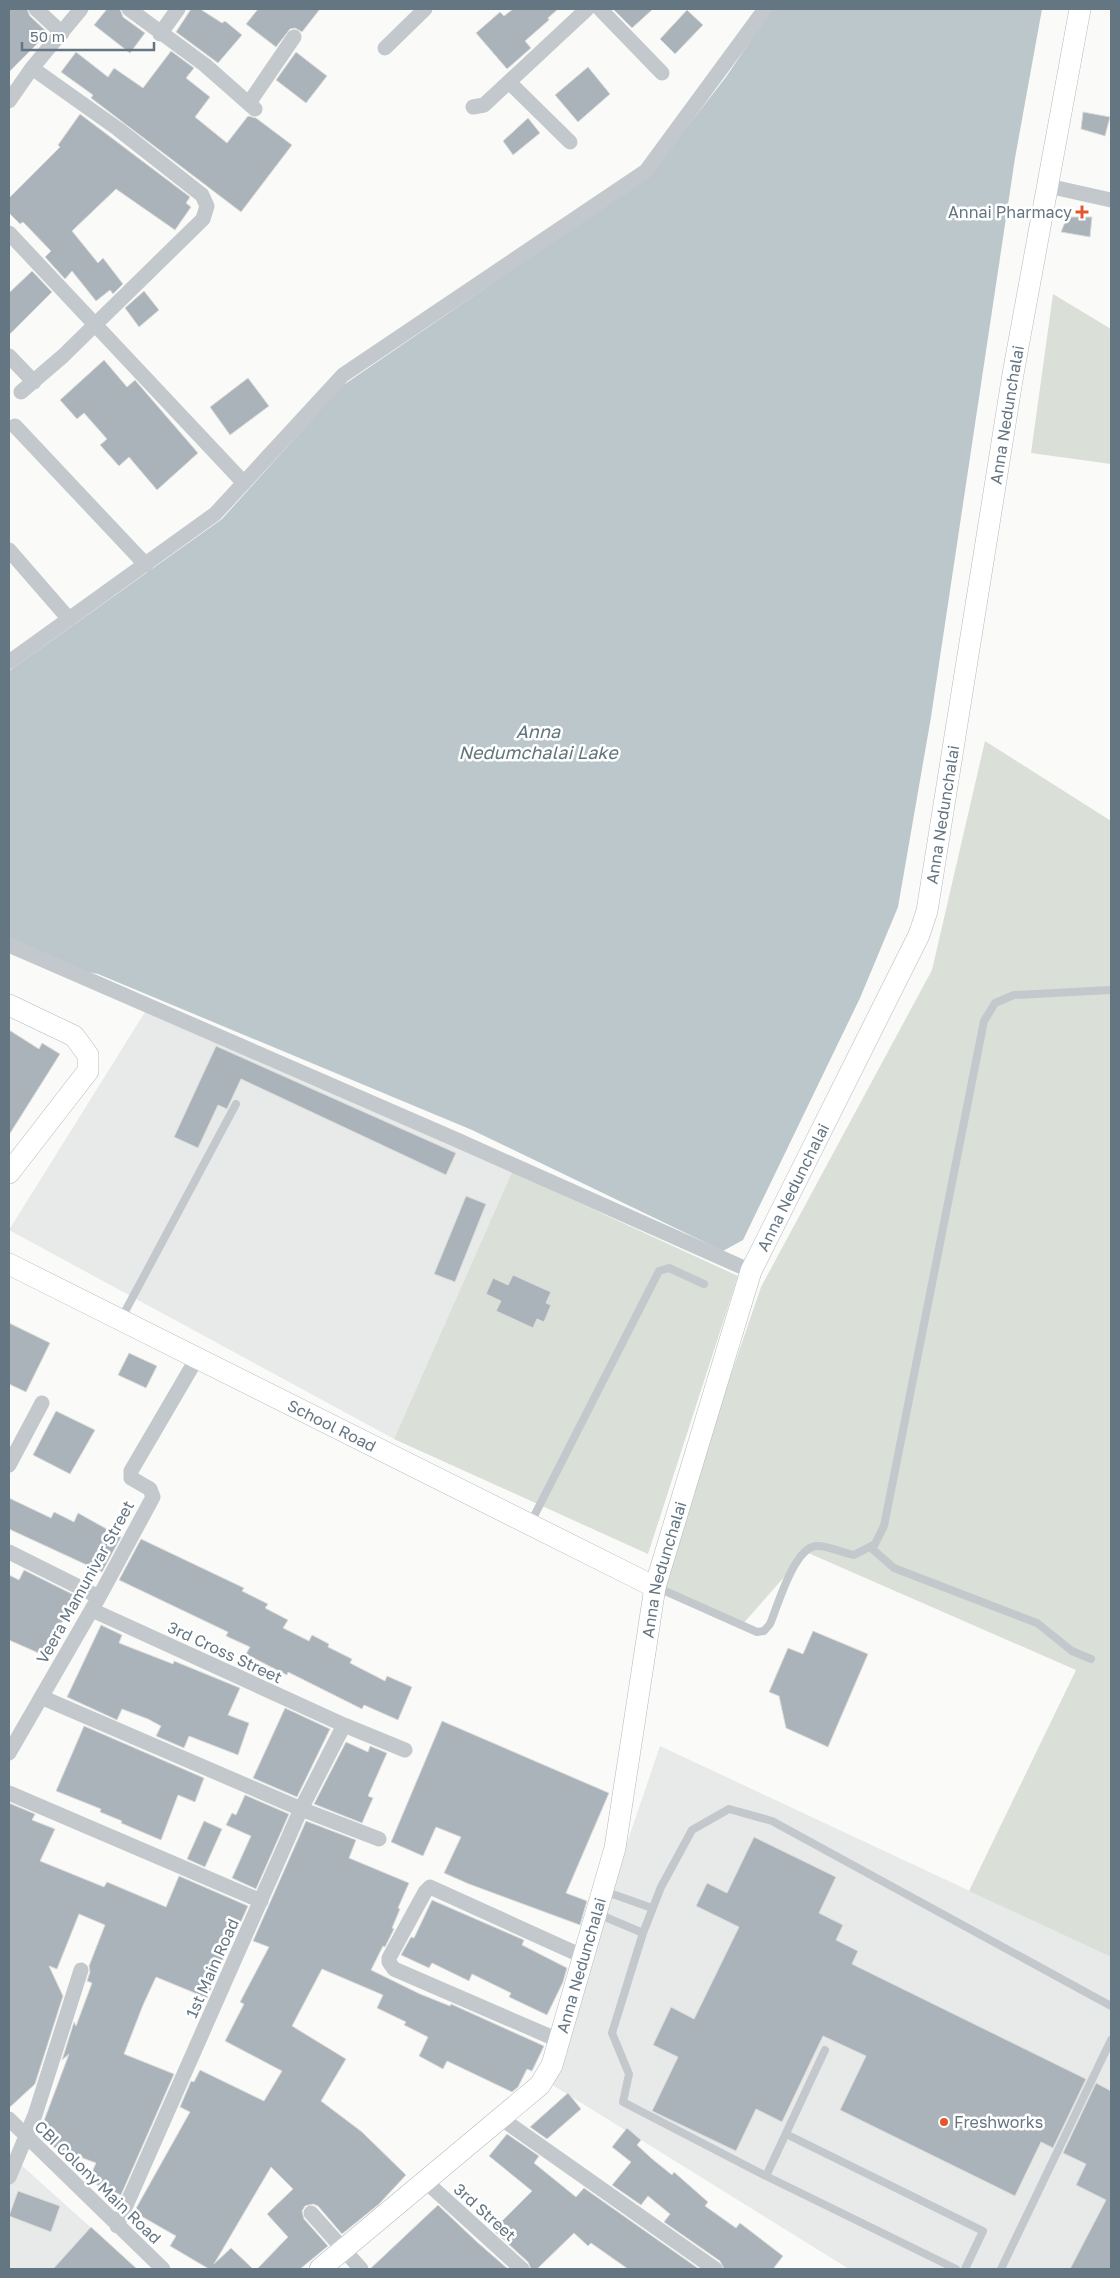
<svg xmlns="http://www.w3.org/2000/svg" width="1120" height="2278" font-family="'Golos Text',sans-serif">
	<rect width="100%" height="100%" fill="#fafaf8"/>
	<path fill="#e8e9e9" d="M145,1012L512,1172L394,1439L9,1230Z
		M660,1746L1111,1957V2269H849L546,2081Z
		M9,2154L137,2269H9Z"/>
	<path fill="#dadfd7" d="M1053,294L1111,329V464L1031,453Z
		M985,741L1111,821V1957L969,1891L1076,1670L806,1552L742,1625L659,1585L761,1287L932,970Z
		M512,1172L738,1276L648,1554L394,1439Z"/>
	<path fill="#bbc7cb" d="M772,9H1042L1015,158L931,717L898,907L860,998L743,1240L723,1251L472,1130L98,974L75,969L9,940V671L222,519L342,386L649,176L726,77Z"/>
	<path fill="#aab3b9" stroke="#dcdcda" d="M9,9H27L30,16L48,33L9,72Z
		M107,9H120L123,17L145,33L130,53L94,25Z
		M191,9H200L222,23L225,21L242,35L218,63L176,32Z
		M258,9H320L302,32L295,28L290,29L276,47L246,24Z
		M513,9H558L548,18L549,20L525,41L531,48L507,69L476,33L500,12L504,16Z
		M613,9H653L632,28Z
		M687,10L703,25L675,54L660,39Z
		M171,51L194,68L186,78L210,97L195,117L227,143L248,116L256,118L292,145L241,212L91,98L93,95L61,72L76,52L108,77L114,68L143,88Z
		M296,52L327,76L306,103L276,80Z
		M588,67L610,94L578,122L555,95Z
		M1083,112L1110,117L1105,136L1081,129Z
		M80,114L190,197L186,203L191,207L175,230L116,189L72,231L98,263L103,258L123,284L113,294L110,290L96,301L72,271L65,279L45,257L51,251L23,222L20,224L9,213V198L60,147L58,145Z
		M528,118L540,133L513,155L503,141Z
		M1067,217H1092L1090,237L1061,232Z
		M32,271L52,292L9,335V293Z
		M144,291L159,310L139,327L125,308Z
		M104,360L127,387L135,380L198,453L157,490L129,457L119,466L100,445L107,439L84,413L77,419L60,400Z
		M248,378L269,406L230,435L210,407Z
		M9,1030L39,1049L42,1043L60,1054L9,1135Z
		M216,1046L456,1153L446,1175L241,1079L227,1109L218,1105L198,1148L174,1137Z
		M466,1196L486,1204L455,1282L434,1274Z
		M513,1275L551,1292L546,1303L551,1305L544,1322L537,1319L533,1328L496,1311L501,1301L486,1294L493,1278L508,1285Z
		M9,1323L50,1343L26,1392L9,1384Z
		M129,1353L157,1366L146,1388L118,1375Z
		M56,1411L95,1430L70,1474L33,1455Z
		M9,1498L51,1518L54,1512L74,1522L78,1513L121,1537L102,1572L9,1529Z
		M141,1539L244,1588L242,1591L268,1604L265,1608L288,1620L283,1628L309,1641L312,1635L329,1644L328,1647L352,1659L350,1663L385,1681L387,1676L412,1687L398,1720L364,1705L362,1709L288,1672L287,1675L269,1666L246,1654L250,1647L226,1636L228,1632L119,1580Z
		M24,1570L74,1595L59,1629L56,1627L43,1655L9,1640V1575L19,1580Z
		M101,1625L122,1635L119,1643L173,1664L174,1661L240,1688L228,1715L249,1723L238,1755L189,1736L184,1748L156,1736L161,1726L148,1719L122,1709L117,1720L67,1697Z
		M813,1631L868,1654L828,1747L786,1728L779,1696L769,1692L788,1648L803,1654Z
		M285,1708L330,1729L297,1797L253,1778Z
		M442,1721L609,1793L566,1893L587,1901L580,1925L469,1884L444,1873L461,1837L436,1827L423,1856L391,1842Z
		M84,1726L204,1778L195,1802L178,1795L161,1840L121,1823L122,1821L100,1812L101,1809L56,1791Z
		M346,1742L368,1752L370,1746L387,1753L368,1796L373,1798L362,1823L314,1804Z
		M245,1795L289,1814L256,1889L232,1878L251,1836L226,1825L232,1813L236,1815Z
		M9,1803L35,1814L32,1820L55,1829L40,1861L104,1887L107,1882L166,1907L179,1876L248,1906L235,1935H233L207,1998L156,1977L143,2005L124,2054L174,2074L121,2195L88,2181L96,2163L53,2147L58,2133L42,2126L69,2054L62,2060L74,2022L76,2026L92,1983L87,1981L90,1972L89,1966L105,1925L79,1914L57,1969L49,1966L63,1996L35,2084L9,2108Z
		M204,1821L222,1829L205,1867L187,1859Z
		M306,1821L356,1840L349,1858L409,1883L398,1908L400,1909L392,1928L394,1929L385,1947L383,1946L371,1970L420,1994L450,2006L451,2004L544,2046L532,2071L527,2069L518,2087L512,2092L447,2061L443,2069L419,2056L428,2037L404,2025L406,2022L377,2008L383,1995L322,1969L292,2026L346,2059L321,2101L362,2132L406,2175L379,2204L342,2234L318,2206L313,2204L305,2206L302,2211L304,2219L328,2246L300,2269H257L288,2237L267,2214L293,2189L271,2167L214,2264L231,2248L253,2269H209L170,2246L176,2236L134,2212L190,2112L180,2107L191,2081L194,2082L200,2070L264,2101L282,2071L225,2041L244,2004L240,2002L269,1947L253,1941Z
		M754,1837L836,1877L819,1913L843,1925L836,1940L858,1951L852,1964L1086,2079L1053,2148L1041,2142L1015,2196L840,2110L866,2056L823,2036L782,2122L756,2109L736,2151L652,2111L678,2057L653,2045L671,2007L694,2019L739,1927L696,1906L707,1883L727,1893Z
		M432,1900L524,1940L522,1945L567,1968L563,1982L547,2015L509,1997L511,1993L472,1974L469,1981L432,1963L429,1968L401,1955L411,1937L414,1938Z
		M1096,2083L1111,2091V2269H1070L1106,2200L1076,2185L1086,2164L1063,2153Z
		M568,2093L581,2109L547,2139L530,2127Z
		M627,2128L641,2140L637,2145L651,2158L672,2175L674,2172L708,2202L705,2206L736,2228L740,2223L783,2256L773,2269H724L720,2261L664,2222L670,2214L648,2196L641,2205L612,2185L631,2162L612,2147Z
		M507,2134L539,2156L534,2163L576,2197L584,2188L699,2269H628L591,2243L588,2246L574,2233L537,2269H531L528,2262L493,2230L532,2191L489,2156Z
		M18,2191L60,2206L51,2232L9,2216Z
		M438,2205L477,2242L508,2269H370Z
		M91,2227L137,2269H53Z"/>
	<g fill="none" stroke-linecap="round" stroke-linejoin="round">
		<defs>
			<g id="secondary">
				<path d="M9,1005L74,1036L88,1055V1071L9,1173"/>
				<path id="s1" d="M9,1264L655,1587"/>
				<path id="s2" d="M320,2269L540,2085L552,2065L615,1848L655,1587L751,1271L919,935L927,911L1013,374L1080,9"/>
			</g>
		</defs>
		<use href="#secondary" stroke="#b3babf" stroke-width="22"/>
		<path stroke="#c3c8cc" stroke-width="8" d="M121,1319L236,1104
			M530,1524L659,1271L669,1268L704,1284
			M870,1547L894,1568L1037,1623L1072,1651L1091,1659
			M656,1587L757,1632L764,1631L770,1624C778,1605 794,1548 816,1546C828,1545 841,1553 854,1555L875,1544L884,1526L984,1021L995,1003L1014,995L1111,990
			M604,1891L652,1908
			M598,1914L643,1933
			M786,2134L983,2231L965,2269
			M766,2176L825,2050
			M956,2269L766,2176L623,2102L629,2074L612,2033L643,1933L661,1887L692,1830L729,1809L772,1821L1111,2006
			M1001,2269L1111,2040"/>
		<path stroke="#c3c8cc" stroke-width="15" d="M36,9L62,33
			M129,9L205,65L255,109
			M600,9L662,73
			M160,34L178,9
			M385,48L425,9
			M509,82L570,142
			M9,101L32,68L81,9
			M249,103L294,37
			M473,107L484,105L587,9
			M1048,186L1111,200
			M9,233L244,483
			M9,356L34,382
			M21,392L63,356L203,219L207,206L202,195L118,129L32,68
			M15,426L146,565
			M9,550L69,619
			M9,662L215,514L343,375L646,171L765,9
			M9,945L457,1140L751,1271
			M9,1465L42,1403
			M9,1552L99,1597
			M92,1610L344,1725L405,1750
			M41,1697L301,1809L379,1839
			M9,1753L99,1597L153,1497L150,1489L131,1478V1471L197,1358
			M9,1793L261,1901
			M558,2040L394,1969L389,1962V1958L425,1892L430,1887L582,1956
			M9,2119L163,2269
			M502,2119L715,2269
			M9,2177L35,2115L81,1970
			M424,2180L522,2269
			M311,2213L361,2269
			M117,2226L301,1809L344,1725"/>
		<use href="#secondary" stroke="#fff" stroke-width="21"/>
	</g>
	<g fill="#e4572e" stroke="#fff" stroke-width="2">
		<path d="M1079.5 204.5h5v5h5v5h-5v5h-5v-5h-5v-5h5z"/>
		<circle cx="944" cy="2122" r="5"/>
	</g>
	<g text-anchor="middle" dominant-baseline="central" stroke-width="5" stroke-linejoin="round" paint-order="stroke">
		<g font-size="16" fill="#657683" stroke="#fff" text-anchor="end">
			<text x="1072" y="212">Annai Pharmacy</text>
			<text x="954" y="2122" text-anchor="start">Freshworks</text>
		</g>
		<g font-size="16" fill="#657683" stroke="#fff">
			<text stroke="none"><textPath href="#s2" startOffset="2034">Anna Nedunchalai</textPath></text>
			<text stroke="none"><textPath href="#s2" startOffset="1629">Anna Nedunchalai</textPath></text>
			<text stroke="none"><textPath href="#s2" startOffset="1224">Anna Nedunchalai</textPath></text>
			<text stroke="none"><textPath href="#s1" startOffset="361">School Road</textPath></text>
			<text stroke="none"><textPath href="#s2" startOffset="819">Anna Nedunchalai</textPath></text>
			<text transform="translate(85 1582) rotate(-61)">Veera Mamunivar Street</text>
			<text transform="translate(225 1652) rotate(25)">3rd Cross Street</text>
			<text stroke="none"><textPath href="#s2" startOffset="414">Anna Nedunchalai</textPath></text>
			<text transform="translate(212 1968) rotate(-66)">1st Main Road</text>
			<text transform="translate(98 2182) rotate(44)">CBI Colony Main Road</text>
			<text transform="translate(485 2212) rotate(42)">3rd Street</text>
		</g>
		<g font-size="18" font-style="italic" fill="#60757c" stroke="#fff">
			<text x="538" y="731">Anna<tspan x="538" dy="21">Nedumchalai Lake</tspan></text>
		</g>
	</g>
	<rect width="1120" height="2278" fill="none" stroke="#657683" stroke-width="20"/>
	<path d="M22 42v8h132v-8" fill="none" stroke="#657683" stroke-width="2.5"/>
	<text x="30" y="42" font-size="15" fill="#657683" stroke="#ffffff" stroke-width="4" paint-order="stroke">50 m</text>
</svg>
